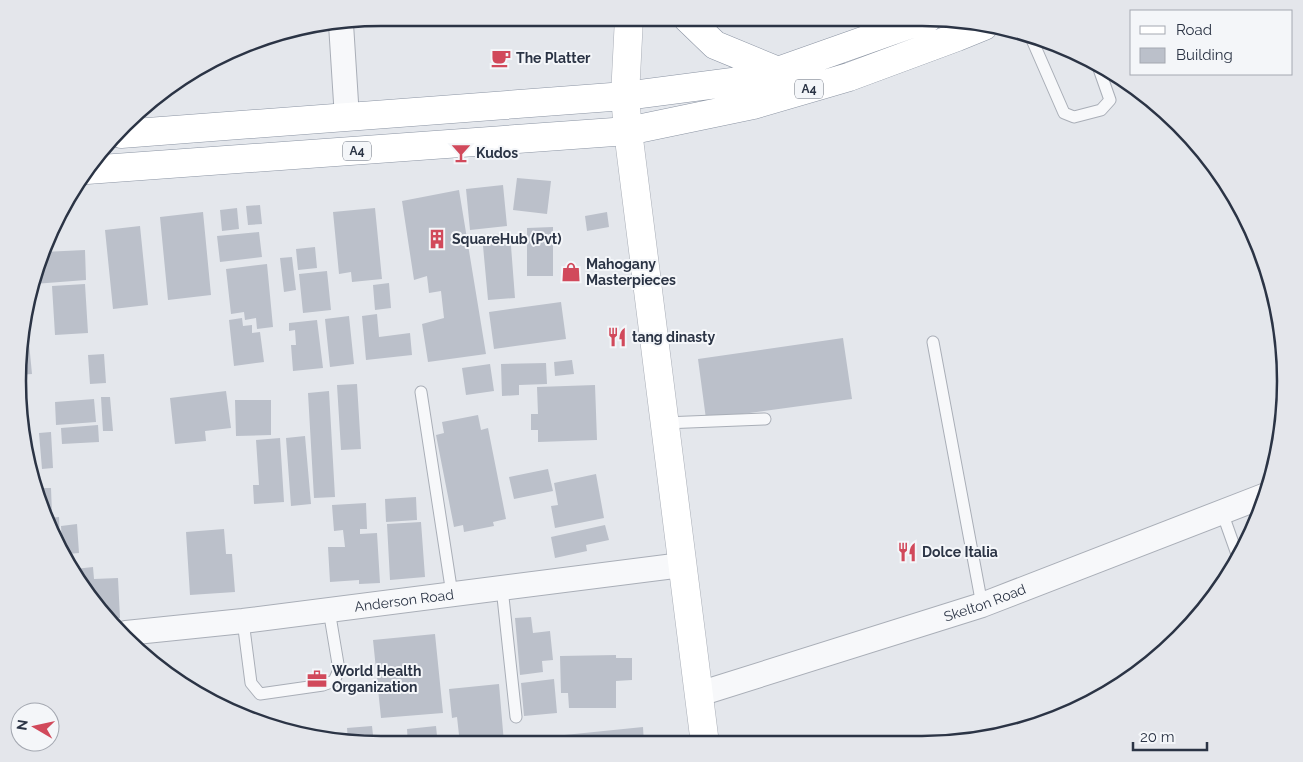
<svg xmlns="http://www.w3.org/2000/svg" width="1303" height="762" font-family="Raleway,sans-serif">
	<rect width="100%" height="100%" fill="#e4e7ec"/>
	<path fill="#bbc0ca" d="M517,178L551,181L547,214L513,210Z
		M503,185L507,226L470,230L466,189Z
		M459,190L486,354L428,362L422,324L444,318L441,291L429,293L427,276L414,280L402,201Z
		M260,205L262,224L248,225L246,206Z
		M237,208L239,229L222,231L220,210Z
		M375,208L382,279L352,282L351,272L339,274L333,212Z
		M203,212L211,295L168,300L160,217Z
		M607,212L609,227L587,231L585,216Z
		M140,226L148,305L113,309L105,230Z
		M553,227V276H527V228Z
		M259,232L262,257L220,262L217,236Z
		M510,233L515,298L488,300L482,235Z
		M315,247L317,268L298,270L296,249Z
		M85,250L86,280L34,284L37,264L43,252Z
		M292,257L296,290L284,292L280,258Z
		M267,264L273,327L257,329L256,318L245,320L244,312L231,314L226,269Z
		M327,271L331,310L303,313L299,274Z
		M389,283L391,308L375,310L373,285Z
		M85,284L88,333L55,335L52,286Z
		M561,302L566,339L494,349L489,312Z
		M377,314L379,337L410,333L412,355L366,360L362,316Z
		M349,316L354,364L330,367L325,319Z
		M242,318L243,326L252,325V333L260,332L264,362L234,366L229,320Z
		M317,320L323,368L293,371L291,345H296L295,330L289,331V323Z
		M843,338L852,399L706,419L698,359Z
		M29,343L32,374L18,375L24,344Z
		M104,354L106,383L90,384L88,355Z
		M572,360L574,374L555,376L554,362Z
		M546,363L547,384L519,385V395L502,396L501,364Z
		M490,364L494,391L466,395L462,368Z
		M357,384L361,449L341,450L337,385Z
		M595,385L597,440L538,442V430H531V414H538L537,387Z
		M226,391L231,428L205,431L206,441L175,444L170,398Z
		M329,391L335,497L314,498L308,393Z
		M101,397H110L113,431H103Z
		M94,399L96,422L56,425L55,402Z
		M235,400H271V435L236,436Z
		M478,415L481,430L488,428L506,519L493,522L494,526L464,532L463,525L454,527L436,435L444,433L442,422Z
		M98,425L99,442L62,444L61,428Z
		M51,432L53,468L42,469L39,433Z
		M305,436L311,504L291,506L286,438Z
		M280,438L284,502L254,504L253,485H259L256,440Z
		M32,468H36L37,488H51L52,514H46L37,498Z
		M548,469L553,491L514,499L509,477Z
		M596,474L604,518L555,528L551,506L558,505L554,483Z
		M416,497L417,520L386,522L385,499Z
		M366,503L367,529H360V534L377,533L380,583L359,584V580L330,582L328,547H345L343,530L334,531L332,505Z
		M59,517L60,538H58L48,518Z
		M421,522L425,577L390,580L387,524Z
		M77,524L79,553L67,554L62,545L61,526Z
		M605,525L609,540L586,545L587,551L555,558L551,537Z
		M224,529L226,554H232L235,592L190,595L186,532Z
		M93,567L94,579L118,578L120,618H110L92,602L75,569Z
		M531,617L533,633L550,631L553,660L542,661L543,672L520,675L515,618Z
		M435,634L443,713L381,718L373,640Z
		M616,655V658H632V680L616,681V708H569L568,693H561L560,656Z
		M554,679L557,713L524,716L521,683Z
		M499,684L504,743L460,744L457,717L452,718L449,689Z
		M372,726L374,744L348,742L347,728Z
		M436,726L437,736L444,735L445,742L408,744L407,729Z
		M643,727L644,744H536L535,738Z
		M327,731L328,738L307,734V733Z"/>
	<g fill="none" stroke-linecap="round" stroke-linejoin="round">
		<defs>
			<path id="service" d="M1030,35L1064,113L1074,117L1101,110L1110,100L1098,66
				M933,342L982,605
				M421,392L452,594
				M664,423L765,419
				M1222,512L1238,557
				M502,588L516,717
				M243,621L251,683L260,694L323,685L334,681L339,670L329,610"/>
			<g id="minor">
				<path d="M341,24L347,118"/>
				<path id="s1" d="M126,633L243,621L682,565"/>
				<path id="s2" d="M699,694L982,605L1266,495"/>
			</g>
			<path id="secondary" d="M629,18L625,96L628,131L705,744"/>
			<path id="trunk" d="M687,18L715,45L778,71
				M121,134L625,96L740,81L778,71L928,18
				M87,170L628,131L753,105L849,77L957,37L984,26"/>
		</defs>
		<use href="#service" stroke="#a9aeb7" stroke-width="13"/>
		<use href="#minor" stroke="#a9aeb7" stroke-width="26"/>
		<use href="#secondary" stroke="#a9aeb7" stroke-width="29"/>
		<use href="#trunk" stroke="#8b94a3" stroke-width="29"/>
		<use href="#service" stroke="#f7f8fa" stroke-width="11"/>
		<use href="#minor" stroke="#f7f8fa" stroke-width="24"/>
		<use href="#secondary" stroke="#fff" stroke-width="28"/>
		<use href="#trunk" stroke="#fff" stroke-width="28"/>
	</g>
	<defs>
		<symbol id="cafe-bare" viewBox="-9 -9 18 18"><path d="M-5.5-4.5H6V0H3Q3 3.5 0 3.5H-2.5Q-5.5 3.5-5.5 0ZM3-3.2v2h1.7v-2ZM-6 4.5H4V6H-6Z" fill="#d1495b" stroke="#f4f6f9" stroke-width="2.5" paint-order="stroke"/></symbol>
		<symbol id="bar-bare" viewBox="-9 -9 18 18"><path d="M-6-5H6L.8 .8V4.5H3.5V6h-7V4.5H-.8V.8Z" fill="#d1495b" stroke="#f4f6f9" stroke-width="2.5" paint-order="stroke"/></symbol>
		<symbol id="building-bare" viewBox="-9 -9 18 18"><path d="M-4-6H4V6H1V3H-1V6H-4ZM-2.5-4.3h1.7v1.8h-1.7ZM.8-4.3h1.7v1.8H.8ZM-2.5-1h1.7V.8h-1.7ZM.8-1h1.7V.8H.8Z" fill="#d1495b" stroke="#f4f6f9" stroke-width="2.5" paint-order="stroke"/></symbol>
		<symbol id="shop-bare" viewBox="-9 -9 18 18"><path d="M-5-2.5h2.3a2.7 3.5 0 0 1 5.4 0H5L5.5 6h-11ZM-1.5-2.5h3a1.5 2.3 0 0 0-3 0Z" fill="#d1495b" stroke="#f4f6f9" stroke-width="2.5" paint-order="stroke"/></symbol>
		<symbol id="restaurant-bare" viewBox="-9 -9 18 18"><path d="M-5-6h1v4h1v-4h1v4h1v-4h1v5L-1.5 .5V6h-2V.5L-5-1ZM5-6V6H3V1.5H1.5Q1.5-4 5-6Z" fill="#d1495b" stroke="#f4f6f9" stroke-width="2.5" paint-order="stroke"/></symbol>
		<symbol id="office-bare" viewBox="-9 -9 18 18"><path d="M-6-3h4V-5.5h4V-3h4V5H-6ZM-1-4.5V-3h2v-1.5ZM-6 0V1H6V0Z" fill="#d1495b" stroke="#f4f6f9" stroke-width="2.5" paint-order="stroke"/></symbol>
	</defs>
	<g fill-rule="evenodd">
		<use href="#cafe-bare" x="487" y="44" width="28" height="28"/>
		<use href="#bar-bare" x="447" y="139" width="28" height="28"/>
		<use href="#building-bare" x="423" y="225" width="28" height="28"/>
		<use href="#shop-bare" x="557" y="258" width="28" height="28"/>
		<use href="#restaurant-bare" x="603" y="323" width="28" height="28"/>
		<use href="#restaurant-bare" x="893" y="538" width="28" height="28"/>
		<use href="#office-bare" x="303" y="665" width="28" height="28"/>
	</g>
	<g text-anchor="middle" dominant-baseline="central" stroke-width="4" stroke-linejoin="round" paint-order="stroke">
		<g fill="#f4f6f9" stroke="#676e7b" stroke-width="1">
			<rect x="795" y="79.5" width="28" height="19" rx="4"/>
			<rect x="343" y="141.5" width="28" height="19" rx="4"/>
		</g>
		<g font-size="12" font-weight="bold" fill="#2b3445">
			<text x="809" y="89">A4</text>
			<text x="357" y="151">A4</text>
		</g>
		<g font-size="14" font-weight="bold" fill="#2b3445" stroke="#f4f6f9" text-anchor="start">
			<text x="516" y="58">The Platter</text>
			<text x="476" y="153">Kudos</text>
			<text x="452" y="239">SquareHub (Pvt)</text>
			<text x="586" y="264">Mahogany<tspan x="586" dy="16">Masterpieces</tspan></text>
			<text x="632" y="337">tang dinasty</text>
			<text x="922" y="552">Dolce Italia</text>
			<text x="332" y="671">World Health<tspan x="332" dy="16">Organization</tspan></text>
		</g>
		<g font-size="14" fill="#2b3445" stroke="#f4f6f9">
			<text stroke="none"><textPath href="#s1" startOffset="280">Anderson Road</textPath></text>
			<text stroke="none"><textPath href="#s2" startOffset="300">Skelton Road</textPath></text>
		</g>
	</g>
	<path d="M0 0H1303V762H0ZM381 26H922A355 355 0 0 1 1277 381V381A355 355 0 0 1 922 736H381A355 355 0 0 1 26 381V381A355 355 0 0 1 381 26Z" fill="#e4e6eb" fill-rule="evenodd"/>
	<path fill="none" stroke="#2b3445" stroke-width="2.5" d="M381 26H922A355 355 0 0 1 1277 381V381A355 355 0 0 1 922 736H381A355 355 0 0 1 26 381V381A355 355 0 0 1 381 26Z"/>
	<rect x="1130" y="10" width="162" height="65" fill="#f4f6f9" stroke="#a4a8b1"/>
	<rect x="1140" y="26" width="25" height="8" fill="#ffffff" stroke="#a4a8b1"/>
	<text x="1176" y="35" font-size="15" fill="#2b3445">Road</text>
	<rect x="1140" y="48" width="25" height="15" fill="#bbc0ca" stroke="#a4a8b1"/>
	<text x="1176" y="60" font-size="15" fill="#2b3445">Building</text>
	<g transform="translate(35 727) rotate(279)"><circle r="24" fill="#f4f6f9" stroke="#a4a8b1"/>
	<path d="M0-4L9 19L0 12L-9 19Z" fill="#d1495b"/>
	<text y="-8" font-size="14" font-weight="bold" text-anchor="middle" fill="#2b3445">N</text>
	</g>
	<path d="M1133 742v8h74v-8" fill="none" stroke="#2b3445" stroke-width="2.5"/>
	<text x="1140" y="742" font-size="15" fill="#2b3445" stroke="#f4f6f9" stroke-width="4" paint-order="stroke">20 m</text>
</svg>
